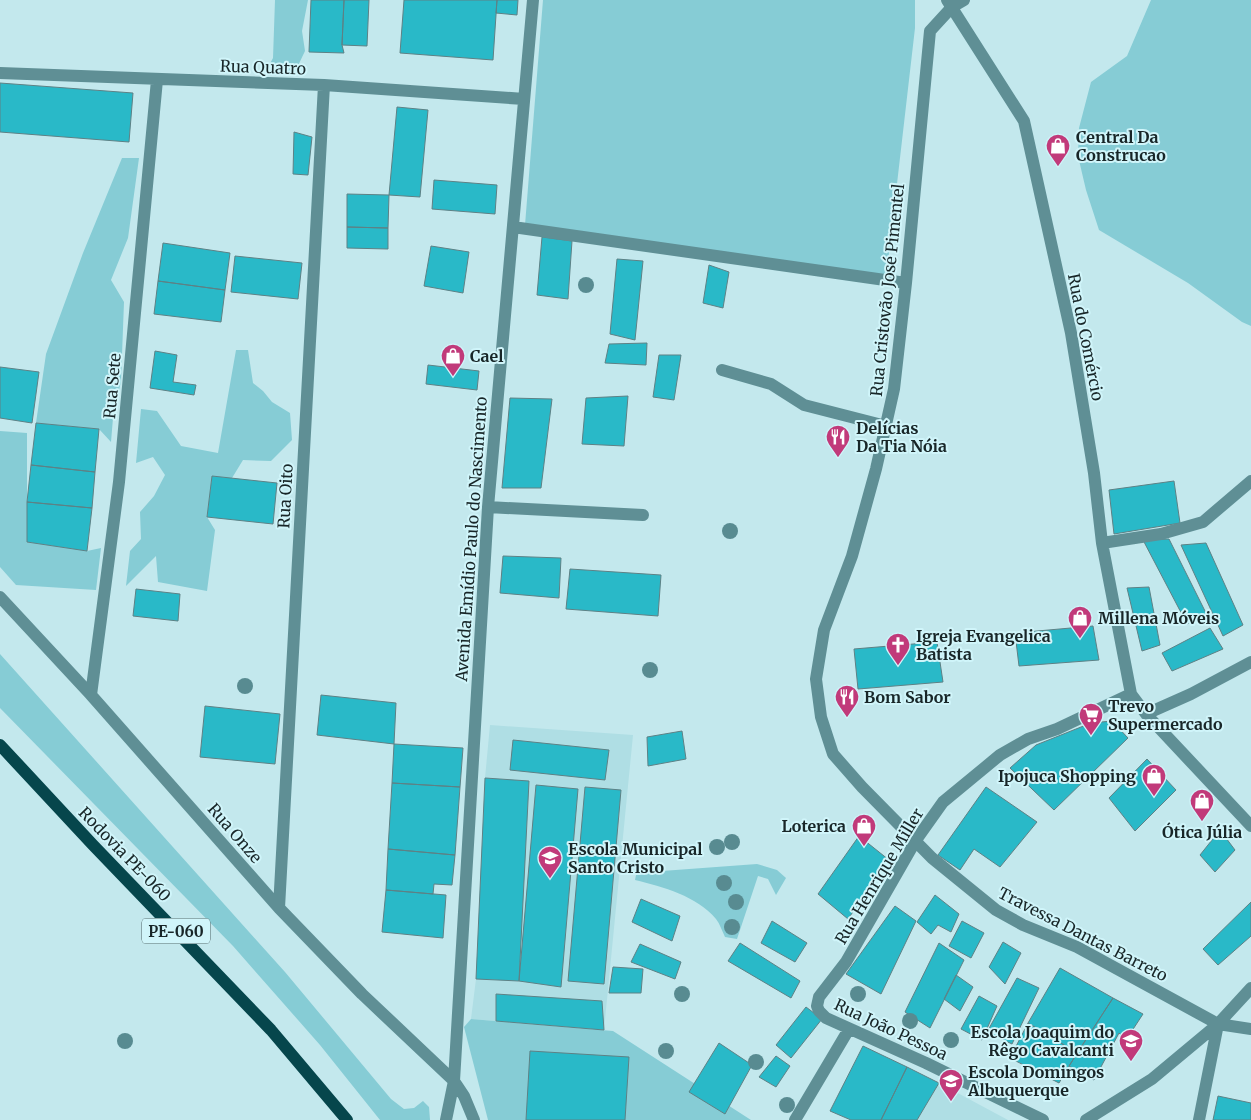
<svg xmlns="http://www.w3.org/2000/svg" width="1251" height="1120" font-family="Merriweather,serif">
	<rect width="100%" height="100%" fill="#c3e8ed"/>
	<path fill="#afdee4" d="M490,725L633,735L604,1030L471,1019L476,979L485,778Z
		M939,1083L1008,1120H917Z"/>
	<path fill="#86ccd5" d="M275,0H308L302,31L305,51L295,72L267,69L273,58Z
		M543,0H915V28L886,279L525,225Z
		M1151,0H1251V326L1242,322L1188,283L1099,230L1086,190L1078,156L1079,128L1091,82L1127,56Z
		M122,158H139L128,238L111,280L124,302L121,381L113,418L111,442L99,429L36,423L46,354L83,253Z
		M236,350H248L253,383L263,391L272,402L290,413L292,440L271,461L243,460L232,478L212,477L207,517L215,530L207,591L158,582L156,556L126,586L130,551L141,539L140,512L154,496L165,475L153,457L136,463L141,409L157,411L181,446L218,453Z
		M0,431L27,433V542L87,551L101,548L96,590L16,585L0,567Z
		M0,654L285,972L391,1099L404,1109L414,1108L423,1101L429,1107L430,1120H380L320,1045L233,946L0,708Z
		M757,864L777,870L786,878L776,895L768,879L758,876L737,939L725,937C722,931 720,924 716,919C697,896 663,887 635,880L638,865L662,871Z
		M471,1019L613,1031L751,1120H488L464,1027Z"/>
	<path fill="#29b9c8" stroke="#5e8185" d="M311,0H344L342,45L344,53L309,52Z
		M344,0H369L367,46L342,45Z
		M404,0H497L493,60L400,53Z
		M497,0H518L517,15L496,13Z
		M0,83L133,93L129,142L0,132Z
		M397,107L428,110L420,197L389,195Z
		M294,132L312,137L308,175L293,174Z
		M434,180L497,185L495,214L432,209Z
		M347,194L389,195L388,228L347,227Z
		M347,227L388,228V249L347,248Z
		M542,237L572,241L568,299L537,295Z
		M163,243L230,253L225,290L158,281Z
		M431,246L469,252L463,293L424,286Z
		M235,256L302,263L298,299L231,292Z
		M617,259L643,261L635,340L610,334Z
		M709,265L729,272L723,308L703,303Z
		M158,281L225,290L221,322L154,314Z
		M647,343L646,365L605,363L609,344Z
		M155,351L177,355L173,382L196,385L194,395L150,388Z
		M659,355H681L674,400L653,397Z
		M428,365L479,371L477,390L426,384Z
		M0,367L39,372L32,423L0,418Z
		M628,396L624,446L582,444L586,398Z
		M510,398L552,399L541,488H502Z
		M36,423L99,429L95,472L31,465Z
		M31,465L95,472L92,508L27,502Z
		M212,476L277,483L273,524L207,517Z
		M1174,481L1180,523L1114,534L1109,490Z
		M27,502L92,508L87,551L27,542Z
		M1169,539L1207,615L1187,624L1143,540Z
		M1206,543L1243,625L1223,636L1181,545Z
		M503,556L561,558L559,598L500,593Z
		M570,569L661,575L658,616L566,609Z
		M1149,587L1160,645L1142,651L1127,588Z
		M136,589L180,594L178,621L133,616Z
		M1093,626L1099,660L1019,666L1015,633Z
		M1210,628L1223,649L1172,671L1162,653Z
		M937,642L943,682L858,689L854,649Z
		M321,695L396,703L394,744L317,735Z
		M205,706L280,714L275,764L200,757Z
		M1112,721L1128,738L1054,810L1010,768L1036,745L1091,723Z
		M682,731L686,759L648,766L647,737Z
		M513,740L609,750L605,780L510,770Z
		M394,744L463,748L460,787L392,783Z
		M1147,759L1176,790L1135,831L1109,798Z
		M485,778L529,781L519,981L476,979Z
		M392,783L460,787L455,855L388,849Z
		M536,785L578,789L561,987L519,981Z
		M585,787L621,790L604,984L568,981Z
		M986,787L1037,822L1000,867L974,849L960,870L938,855Z
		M1220,830L1235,850L1215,872L1200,855Z
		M859,836L889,860L848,919L818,894Z
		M388,849L455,855L452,885L434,884L433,894L386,890Z
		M386,890L446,895L443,938L382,932Z
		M935,895L959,914L951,932L938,925L931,934L917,922Z
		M641,899L680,916L672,941L632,922Z
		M1251,902V936L1218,965L1203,949Z
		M895,906L916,921L881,994L846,974Z
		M772,921L807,943L795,962L761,943Z
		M962,921L984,933L971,958L949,946Z
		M1003,942L1021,953L1005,984L989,967Z
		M740,943L800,981L791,998L728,961Z
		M939,943L964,960L930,1028L905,1012Z
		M640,944L681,962L675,979L631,962Z
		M613,967L643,969L641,993H609Z
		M1060,968L1113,998L1077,1053L1028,1023Z
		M956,975L973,987L960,1011L944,999Z
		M1017,978L1039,988L1012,1044L987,1032Z
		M496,994L602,1001L604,1030L496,1021Z
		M979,996L997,1006L982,1040L961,1029Z
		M1113,998L1143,1014L1126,1040L1119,1033L1094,1080L1069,1066Z
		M806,1007L822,1019L791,1058L776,1045Z
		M1028,1023L1077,1053L1059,1083L1010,1058Z
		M719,1043L752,1065L725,1114L689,1092Z
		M863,1046L907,1067L881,1120H851L830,1111Z
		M530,1051L629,1057L625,1120H526Z
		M776,1056L790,1066L776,1087L759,1077Z
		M907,1067L939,1083L917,1120H881Z
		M1218,1096L1251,1103V1120H1213Z"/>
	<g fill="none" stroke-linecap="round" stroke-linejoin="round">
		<path stroke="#5f8f95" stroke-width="12" d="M947,0L1024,121L1071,333L1094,473L1102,543L1131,694L1146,714L1251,826
			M964,0L952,7L930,31L906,283L894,389L876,469L852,556L824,630L816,679L821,717L833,754L862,787L932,858L996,910L1023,925L1077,947L1218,1024L1251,1029
			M0,73L324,85L524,99
			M513,227L906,283
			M722,370L771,384L804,405L886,426
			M488,507L643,515
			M1102,543L1161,534L1203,522L1251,481
			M0,597L91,695L279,908L362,994L454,1081L464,1096L474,1120
			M91,695L119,482L157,80
			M1146,714L1191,694L1251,662
			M279,908L324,85
			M446,1120L454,1081L488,507L533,0
			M795,1120L849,1029
			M1043,1120L926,1063L826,1018L819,1011L817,1006L819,997L846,962L916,840L943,802L1000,755L1028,739L1057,729L1131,694
			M1086,1120L1152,1079L1218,1024L1251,988
			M1199,1120L1218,1024"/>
		<path stroke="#06464c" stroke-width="12" d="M0,745L93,845L271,1030L347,1120"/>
	</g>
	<g fill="#588b91">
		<circle cx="586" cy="285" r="8"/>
		<circle cx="730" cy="531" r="8"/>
		<circle cx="650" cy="670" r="8"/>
		<circle cx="245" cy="686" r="8"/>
		<circle cx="732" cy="842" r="8"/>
		<circle cx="717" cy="847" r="8"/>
		<circle cx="724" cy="883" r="8"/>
		<circle cx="736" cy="902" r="8"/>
		<circle cx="732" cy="927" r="8"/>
		<circle cx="682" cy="994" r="8"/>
		<circle cx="858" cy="994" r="8"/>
		<circle cx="910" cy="1021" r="8"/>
		<circle cx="951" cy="1040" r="8"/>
		<circle cx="125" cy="1041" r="8"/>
		<circle cx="666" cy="1051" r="8"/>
		<circle cx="756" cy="1062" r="8"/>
		<circle cx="787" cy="1105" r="8"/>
	</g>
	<defs>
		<symbol id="shop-pin" viewBox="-11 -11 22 30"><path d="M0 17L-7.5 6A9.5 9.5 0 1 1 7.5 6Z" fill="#c13a7a" stroke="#d0f5fa"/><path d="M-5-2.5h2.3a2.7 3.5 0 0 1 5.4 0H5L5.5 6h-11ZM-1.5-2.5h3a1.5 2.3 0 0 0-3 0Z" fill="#fff"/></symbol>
		<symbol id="restaurant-pin" viewBox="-11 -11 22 30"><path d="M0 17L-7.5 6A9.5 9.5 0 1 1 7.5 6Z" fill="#c13a7a" stroke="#d0f5fa"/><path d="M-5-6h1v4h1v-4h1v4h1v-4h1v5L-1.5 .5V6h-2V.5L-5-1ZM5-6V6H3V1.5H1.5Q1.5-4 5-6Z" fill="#fff"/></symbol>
		<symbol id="church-pin" viewBox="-11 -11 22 30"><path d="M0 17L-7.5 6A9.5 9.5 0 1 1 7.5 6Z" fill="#c13a7a" stroke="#d0f5fa"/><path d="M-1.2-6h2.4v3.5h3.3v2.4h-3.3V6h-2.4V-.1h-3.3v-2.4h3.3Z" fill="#fff"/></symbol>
		<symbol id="supermarket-pin" viewBox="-11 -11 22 30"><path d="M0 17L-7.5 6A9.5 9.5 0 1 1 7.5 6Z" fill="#c13a7a" stroke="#d0f5fa"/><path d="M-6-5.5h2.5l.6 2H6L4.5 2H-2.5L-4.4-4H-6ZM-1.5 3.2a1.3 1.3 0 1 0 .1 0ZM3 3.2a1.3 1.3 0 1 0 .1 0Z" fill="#fff"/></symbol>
		<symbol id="school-pin" viewBox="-11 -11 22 30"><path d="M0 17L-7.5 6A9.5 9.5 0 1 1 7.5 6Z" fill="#c13a7a" stroke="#d0f5fa"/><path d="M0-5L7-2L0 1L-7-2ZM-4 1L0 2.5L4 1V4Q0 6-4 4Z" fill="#fff"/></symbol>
	</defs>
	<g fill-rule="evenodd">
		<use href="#shop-pin" x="1044" y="132" width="28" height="38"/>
		<use href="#shop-pin" x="439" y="342" width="28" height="38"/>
		<use href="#restaurant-pin" x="824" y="423" width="28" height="38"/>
		<use href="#shop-pin" x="1066" y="604" width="28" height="38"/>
		<use href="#church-pin" x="884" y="631" width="28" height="38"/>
		<use href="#restaurant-pin" x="833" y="683" width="28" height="38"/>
		<use href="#supermarket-pin" x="1077" y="701" width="28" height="38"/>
		<use href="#shop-pin" x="1140" y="762" width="28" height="38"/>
		<use href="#shop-pin" x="1188" y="787" width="28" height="38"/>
		<use href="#shop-pin" x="850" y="812" width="28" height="38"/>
		<use href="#school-pin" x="536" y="844" width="28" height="38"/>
		<use href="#school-pin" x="1117" y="1027" width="28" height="38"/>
		<use href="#school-pin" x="937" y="1067" width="28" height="38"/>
	</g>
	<g text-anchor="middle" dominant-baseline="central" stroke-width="4" stroke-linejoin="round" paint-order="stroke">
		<rect fill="#d0f5fa" stroke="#4f6467" stroke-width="1" x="142" y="918.5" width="68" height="25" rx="4"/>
		<g font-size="15" font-weight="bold" fill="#182628">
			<text x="176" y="931">PE-060</text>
		</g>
		<g font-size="16" fill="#182628" stroke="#d0f5fa">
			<text transform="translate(263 67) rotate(2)">Rua Quatro</text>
			<text transform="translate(887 290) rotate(-84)">Rua Cristovão José Pimentel</text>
			<text transform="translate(1086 337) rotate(79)">Rua do Comércio</text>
			<text transform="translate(112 386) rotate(-85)">Rua Sete</text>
			<text transform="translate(285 496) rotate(-87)">Rua Oito</text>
			<text transform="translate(471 539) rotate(-86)">Avenida Emídio Paulo do Nascimento</text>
			<text transform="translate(235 833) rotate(49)">Rua Onze</text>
			<text transform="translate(125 854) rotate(46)">Rodovia PE-060</text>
			<text transform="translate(879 876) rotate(-59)">Rua Henrique Miller</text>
			<text transform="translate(1083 934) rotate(27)">Travessa Dantas Barreto</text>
			<text transform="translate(891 1029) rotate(25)">Rua João Pessoa</text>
		</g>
		<g font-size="16" font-weight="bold" fill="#182628" stroke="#d0f5fa" text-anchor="start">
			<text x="1076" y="137">Central Da<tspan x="1076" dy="18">Construcao</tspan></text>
			<text x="470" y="356">Cael</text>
			<text x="856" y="428">Delícias<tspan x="856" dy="18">Da Tia Nóia</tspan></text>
			<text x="1098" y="618">Millena Móveis</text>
			<text x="916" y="636">Igreja Evangelica<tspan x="916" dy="18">Batista</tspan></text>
			<text x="864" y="697">Bom Sabor</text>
			<text x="1108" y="706">Trevo<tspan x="1108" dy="18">Supermercado</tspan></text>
			<text x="1136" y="776" text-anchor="end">Ipojuca Shopping</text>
			<text x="846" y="826" text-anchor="end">Loterica</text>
			<text x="1202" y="832" text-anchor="middle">Ótica Júlia</text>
			<text x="568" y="849">Escola Municipal<tspan x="568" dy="18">Santo Cristo</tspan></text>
			<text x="1114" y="1032" text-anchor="end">Escola Joaquim do<tspan x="1114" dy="18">Rêgo Cavalcanti</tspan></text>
			<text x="968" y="1072">Escola Domingos<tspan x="968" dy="18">Albuquerque</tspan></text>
		</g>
	</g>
</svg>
